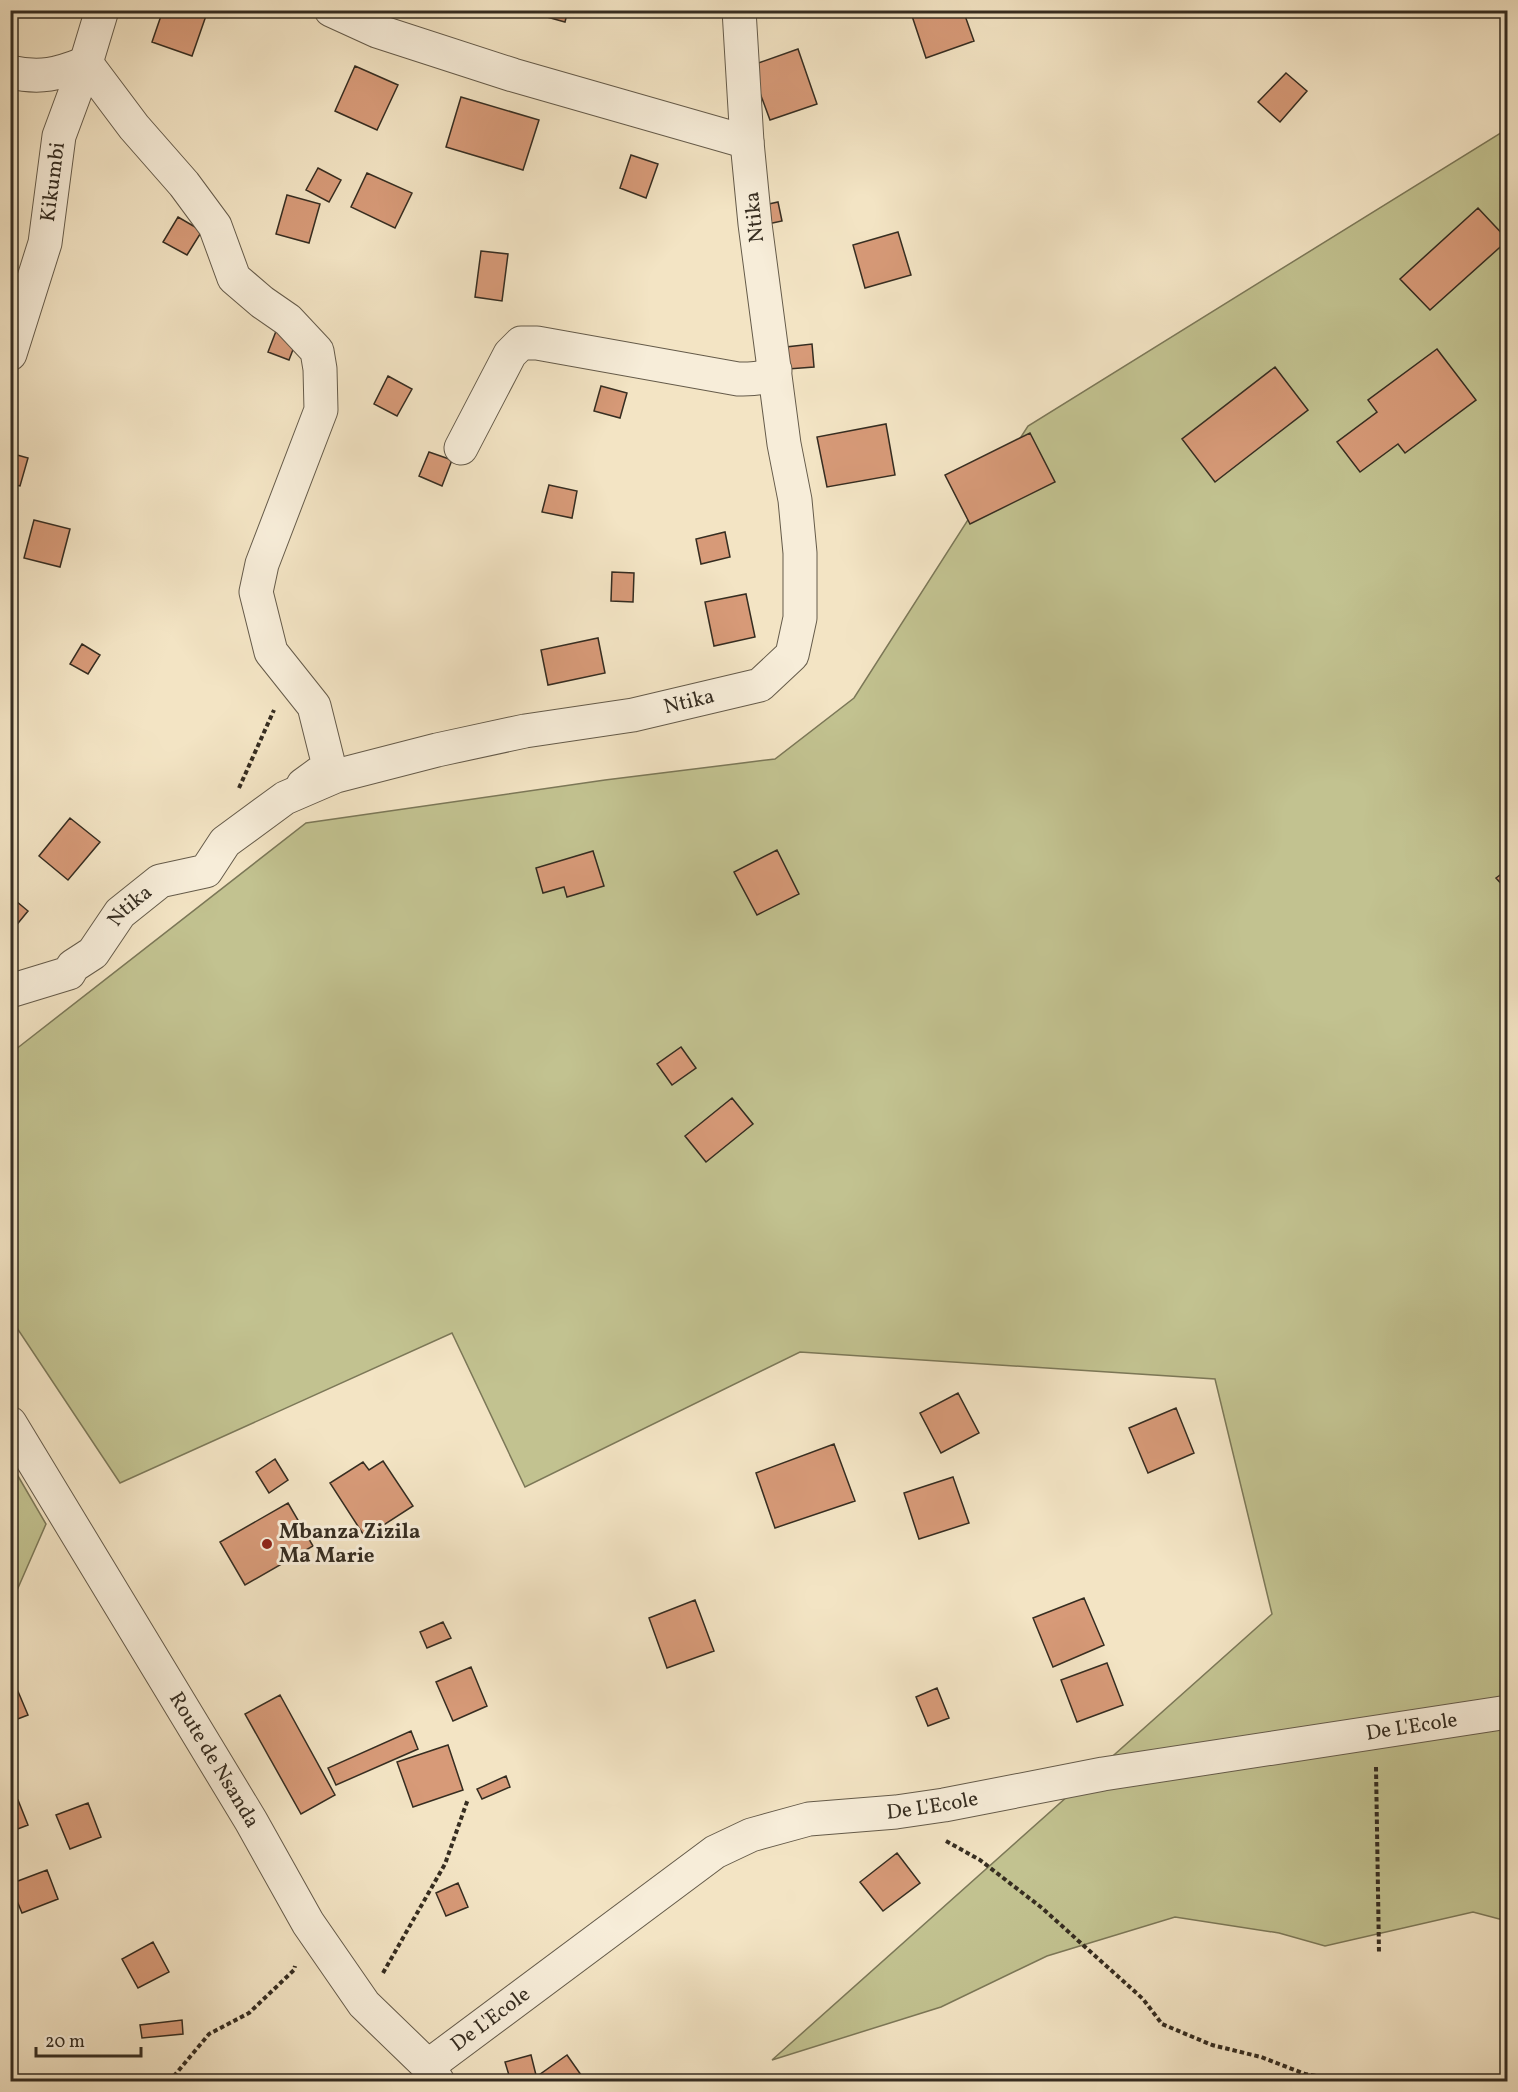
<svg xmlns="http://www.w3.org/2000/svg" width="1518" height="2092" font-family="Vollkorn,serif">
	<rect width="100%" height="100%" fill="#f3e4c4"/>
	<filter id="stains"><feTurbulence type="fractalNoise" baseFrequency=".00333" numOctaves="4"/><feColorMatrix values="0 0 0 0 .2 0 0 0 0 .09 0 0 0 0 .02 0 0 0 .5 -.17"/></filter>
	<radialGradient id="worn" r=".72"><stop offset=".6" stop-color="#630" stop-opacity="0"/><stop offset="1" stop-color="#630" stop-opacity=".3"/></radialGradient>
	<path fill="#c2c290" stroke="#7c7858" stroke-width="1.5" d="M1507,129V1921L1473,1912L1325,1946L1279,1933L1175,1917L1047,1956L941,2007L772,2060L1272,1614L1215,1379L800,1352L525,1487L452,1333L120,1483L11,1319V1053L306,823L605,780L775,759L854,698L1028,426Z
		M11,1464L46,1524L11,1604Z"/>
	<path fill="#d79a78" stroke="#362d21" stroke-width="1.5" d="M163,10H208L192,56L152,42Z
		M537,10H568L565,22L536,14Z
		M642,10H677L676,16Z
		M910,10H963L974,41L926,58Z
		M798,49L817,104L770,120L750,66Z
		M355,66L398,85L377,130L335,111Z
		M1286,73L1307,91L1280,122L1258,102Z
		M461,97L539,120L523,170L446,147Z
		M631,155L658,164L646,198L620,188Z
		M318,168L341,180L329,202L306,190Z
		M367,173L412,193L395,228L351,207Z
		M287,195L320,204L309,243L276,234Z
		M778,202L782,221L763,225L760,206Z
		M1478,208L1508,240L1430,310L1400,279Z
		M178,217L202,231L187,255L163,242Z
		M898,232L911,275L865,288L853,245Z
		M481,251L508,254L502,301L475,297Z
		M278,326L299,334L289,360L268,352Z
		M812,344L814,367L788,369L786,347Z
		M1437,349L1476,400L1405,453L1398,444L1360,472L1337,442L1377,412L1368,400Z
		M1275,367L1308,410L1215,482L1182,439Z
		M388,376L412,389L397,416L374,404Z
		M601,386L627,393L620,418L594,411Z
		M886,424L895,475L827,487L817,437Z
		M1030,433L1055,482L970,524L945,475Z
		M429,452L452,460L442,486L419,476Z
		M10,453L28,458L20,486L10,484Z
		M549,485L577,491L572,518L542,512Z
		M34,520L70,529L60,567L24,558Z
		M725,532L730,557L701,564L696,539Z
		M612,572L634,573L633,602L611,601Z
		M746,594L755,637L714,646L705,602Z
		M598,638L605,673L548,685L541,650Z
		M82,644L100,655L88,674L70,664Z
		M70,818L100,842L68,880L39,856Z
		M777,850L799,894L757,915L734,872Z
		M593,851L604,886L567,897L564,887L543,893L536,868Z
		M1508,869V891L1496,878Z
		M10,896L28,911L10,933Z
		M681,1047L696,1068L672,1085L657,1064Z
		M732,1098L753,1124L706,1162L685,1136Z
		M958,1393L979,1433L941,1453L920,1413Z
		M1176,1408L1194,1453L1148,1473L1129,1428Z
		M834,1444L855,1501L775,1528L756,1473Z
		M275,1459L288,1480L269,1493L256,1472Z
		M383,1461L413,1506L365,1537L330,1483L363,1462L369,1470Z
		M953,1477L969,1523L919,1539L904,1493Z
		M288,1503L313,1546L245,1585L220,1542Z
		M1084,1598L1104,1645L1053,1667L1033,1618Z
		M695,1600L714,1651L667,1668L649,1618Z
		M443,1622L451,1638L427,1648L420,1632Z
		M1107,1663L1123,1705L1077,1722L1061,1680Z
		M471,1667L487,1706L453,1721L436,1682Z
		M937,1688L949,1718L928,1726L916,1697Z
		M17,1689L28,1715L10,1722V1692Z
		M280,1695L335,1795L301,1814L245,1714Z
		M411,1731L418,1749L336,1785L328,1768Z
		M448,1745L463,1790L413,1807L397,1762Z
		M506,1776L510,1787L482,1799L477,1789Z
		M18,1800L28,1825L10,1832V1803Z
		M88,1803L101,1837L70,1849L56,1815Z
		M897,1853L920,1883L883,1911L860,1882Z
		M47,1870L58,1899L22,1913L10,1884Z
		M458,1883L468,1907L446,1916L436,1893Z
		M153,1942L169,1972L138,1988L122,1959Z
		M182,2020L183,2034L142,2038L140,2025Z
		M531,2055L537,2079L529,2082H511L505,2062Z
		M567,2055L586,2082H543L539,2075Z"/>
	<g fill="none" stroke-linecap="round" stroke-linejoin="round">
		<defs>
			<g id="minor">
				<path d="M331,10L377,31L513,75L747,142"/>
				<path d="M10,72C41,79 58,74 86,63L134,127L184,184L215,226L234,278L262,302L288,320L317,351L320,369L321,410L262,564L256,592L271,652L314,706L329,766L303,785"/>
				<path id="s1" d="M10,354L45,243L59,136L86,63L102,10"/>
				<path d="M461,448L510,354L521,343H537L738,379C753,379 763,380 775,370"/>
				<path id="s2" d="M10,991L69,973L73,966L93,953L120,913L160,881L206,871L225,842L285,798L336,776L437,750L525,731L633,715L760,685L792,655L800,618V553L795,500L784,444L755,224L747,142L739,10"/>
				<path id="s3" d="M10,1423L251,1821L308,1923L364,2004L428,2066L438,2082"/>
				<path id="s4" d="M428,2066L715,1852L751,1835L809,1819L896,1812L944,1805L1103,1774L1508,1712"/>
			</g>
		</defs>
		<use href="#minor" stroke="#655b4a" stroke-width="35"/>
		<path stroke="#362d21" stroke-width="4" stroke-dasharray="4.5 3" stroke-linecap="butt" d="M239,788L274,710
			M1376,1767L1379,1953
			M946,1841L980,1860L1042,1908L1143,1999L1162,2024L1212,2045L1261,2057L1305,2074L1354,2082
			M383,1973L445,1864L468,1799
			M169,2082L209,2034L249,2013L294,1970L295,1966"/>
		<use href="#minor" stroke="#f7edd9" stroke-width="33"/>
	</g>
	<circle fill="#8f2418" stroke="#f7edd9" stroke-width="2" cx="267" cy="1544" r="6"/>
	<g text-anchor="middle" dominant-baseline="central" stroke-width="6" stroke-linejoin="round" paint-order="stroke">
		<g font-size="21" fill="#362d21" stroke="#f7edd9">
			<text stroke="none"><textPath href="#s1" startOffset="178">Kikumbi</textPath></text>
			<text transform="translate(755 217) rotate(-96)">Ntika</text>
			<text stroke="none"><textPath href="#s2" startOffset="766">Ntika</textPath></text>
			<text stroke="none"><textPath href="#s2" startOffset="154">Ntika</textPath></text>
			<text stroke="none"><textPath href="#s4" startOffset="1068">De L'Ecole</textPath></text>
			<text stroke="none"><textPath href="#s3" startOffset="394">Route de Nsanda</textPath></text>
			<text stroke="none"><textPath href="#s4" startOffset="582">De L'Ecole</textPath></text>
			<text stroke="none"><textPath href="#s4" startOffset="78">De L'Ecole</textPath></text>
		</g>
		<g font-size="21" font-weight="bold" fill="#362d21" stroke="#f7edd9" text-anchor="start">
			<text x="279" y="1532">Mbanza Zizila<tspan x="279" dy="24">Ma Marie</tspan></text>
		</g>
	</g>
	<rect width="1518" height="2092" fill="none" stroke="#f3e4c4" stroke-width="36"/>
	<rect x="12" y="12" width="1494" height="2068" fill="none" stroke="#362d21" stroke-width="3"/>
	<rect x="18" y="18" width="1482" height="2056" fill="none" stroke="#362d21" stroke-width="1.5"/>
	<path d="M36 2047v9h105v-9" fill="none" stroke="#362d21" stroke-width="3"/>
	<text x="45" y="2047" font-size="18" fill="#362d21" stroke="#f7edd9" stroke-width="4.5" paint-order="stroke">20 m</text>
	<rect width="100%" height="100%" filter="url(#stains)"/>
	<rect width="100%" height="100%" fill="url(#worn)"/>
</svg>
